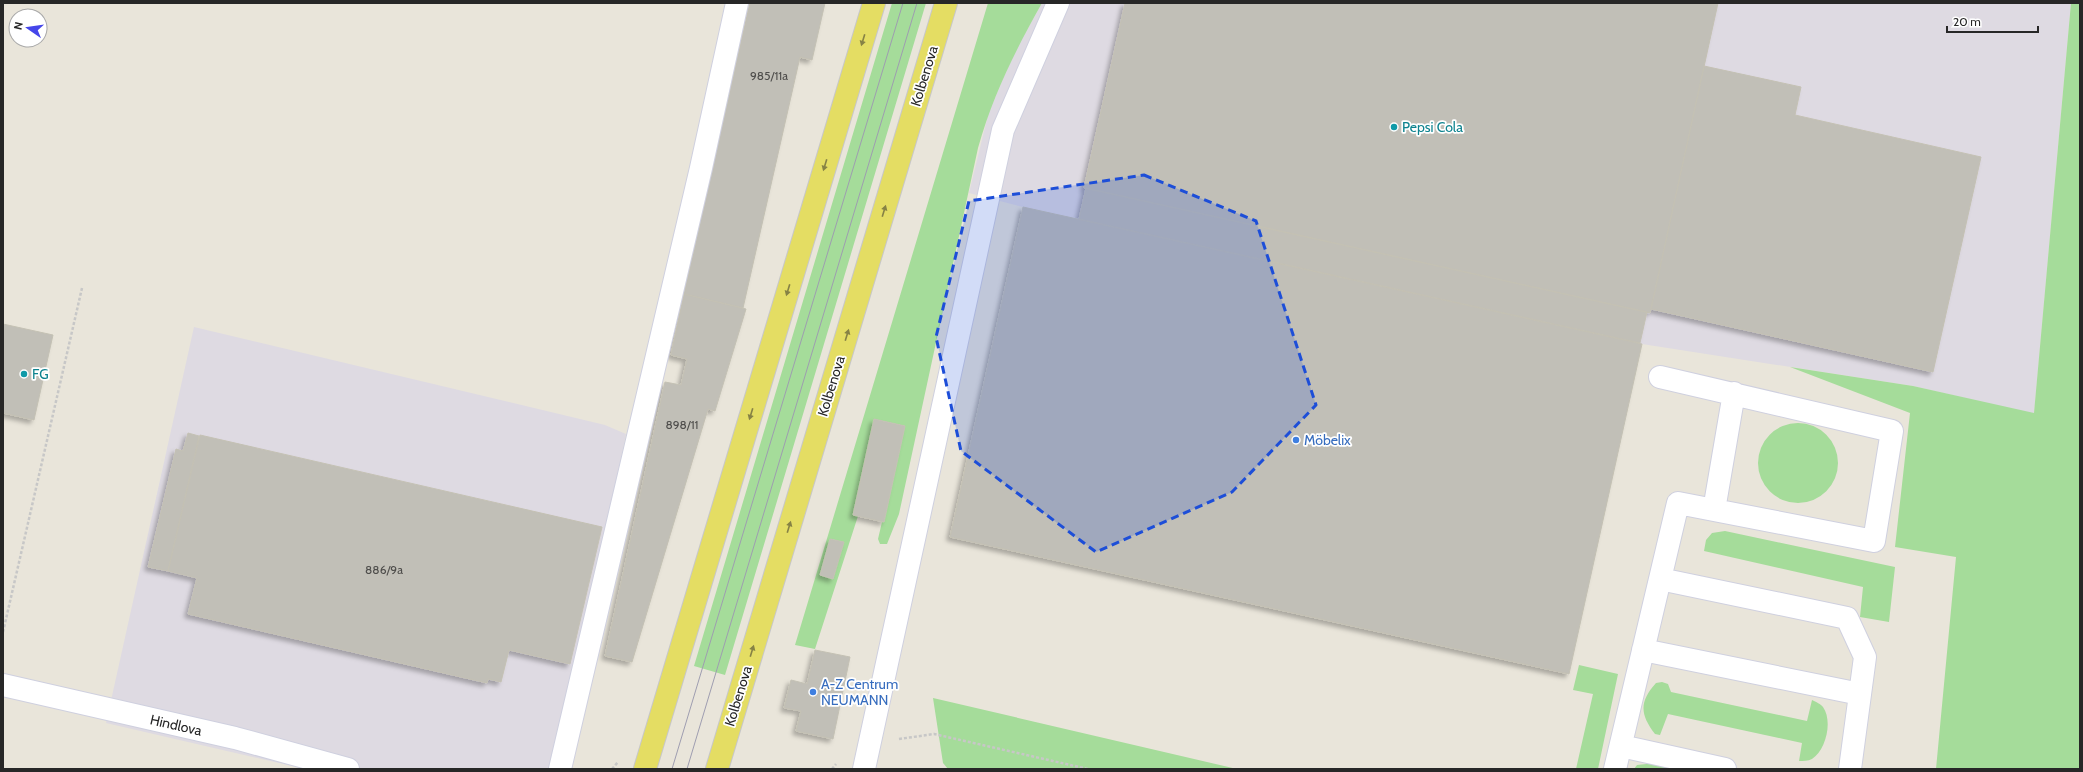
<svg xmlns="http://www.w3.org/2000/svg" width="2083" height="772" font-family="Cabin,sans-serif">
	<defs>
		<filter id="shadow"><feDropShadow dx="-3.5" dy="3.5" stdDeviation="2" flood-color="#0004"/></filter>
	</defs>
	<rect width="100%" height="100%" fill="#e9e5da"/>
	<path fill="#dedae2" d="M1042,3H2071L2034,414L1913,386L1642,344L1023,207L969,193L988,115L1012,57Z
		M194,327L605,425L626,434L555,769H305L106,723Z"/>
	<path fill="#a5dc9a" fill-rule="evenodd" d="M892,3H926L725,675L694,666Z
		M988,3H1042C1015,51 993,95 978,148L899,514L887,544H880L878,539L882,522H884L905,426L874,419L853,515L858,516L815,649L795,645ZM831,539L843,542L833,579L820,575Z
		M2071,3H2080V769H1936L1956,557L1895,547L1910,413L1790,367L1913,386L2034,413Z
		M1758 463a40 40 0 1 1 80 0a40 40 0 1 1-80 0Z
		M1725,531L1895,567L1889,622L1860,617L1863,587L1704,551L1706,540L1712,533Z
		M1579,665L1618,674L1598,769H1576L1593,694L1573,690Z
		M1662,682L1668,684L1671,692L1807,721L1812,700C1816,702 1821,704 1823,707C1833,721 1826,750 1812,759C1808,761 1803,761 1799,761L1802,743L1668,714L1660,735L1655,734C1640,714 1639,702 1656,683Z
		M933,698L1237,769H948L943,763Z
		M1656,763L1707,769H1634L1637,765Z"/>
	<path fill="#c1bfb7" stroke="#c4c1b4" filter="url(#shadow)" d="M750,3H825L812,60L800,57L743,308L684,294Z
		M1125,3H1718L1650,313L1084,188Z
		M1704,66L1801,87L1795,115L1981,157L1933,372L1651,309Z
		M1086,188L1647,312L1640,343L1079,219Z
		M1023,207L1642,344L1569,674L950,537Z
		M684,294L746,309L715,411L708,409L632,662L605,656L665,382L681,385L687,359L671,355Z
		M3,324L53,335L34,420L3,413Z
		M874,419L905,426L884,522L853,515Z
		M188,433L199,436L168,571L148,567L176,449L183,451Z
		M200,435L602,527L570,664L509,650L501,682L488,679L487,683L188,614L197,578L168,571Z
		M830,539L844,542L833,579L820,575Z
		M815,650L850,657L833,739L796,731L801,711L784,708L791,680L807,684Z"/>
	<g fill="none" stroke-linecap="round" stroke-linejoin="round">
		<defs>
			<path id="minor" d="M1714,510L1734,393
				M1660,579L1847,618L1865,657L1850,769
				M1643,650L1860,694
				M3,685L235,738L348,769
				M1621,746L1725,769
				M560,769L701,168L737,3
				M864,769L1003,130L1058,3
				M1615,769L1678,503L1874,541L1892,431L1660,377"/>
			<path id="major" d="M645,769L874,3
				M717,769L946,3"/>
		</defs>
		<use href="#minor" stroke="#cfd0df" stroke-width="24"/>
		<use href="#major" stroke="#c7c7c7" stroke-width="24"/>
		<path stroke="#c7c7c7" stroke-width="2.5" stroke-dasharray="3 2" stroke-linecap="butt" d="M3,632L82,288
			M899,739L934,734L1088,769
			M612,769L618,762
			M832,769L836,764"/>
		<use href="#minor" stroke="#fff" stroke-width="22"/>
		<use href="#major" stroke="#e4dd63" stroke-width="22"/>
		<path stroke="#9e9db0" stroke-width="1" d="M672,769L903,3
			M687,769L917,3"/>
	</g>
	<defs><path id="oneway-solid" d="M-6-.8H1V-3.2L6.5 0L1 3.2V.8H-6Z"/></defs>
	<g fill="#868245">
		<use href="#oneway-solid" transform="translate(863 40) rotate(107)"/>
		<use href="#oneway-solid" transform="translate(825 165) rotate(107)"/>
		<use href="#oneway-solid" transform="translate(884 211) rotate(-73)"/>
		<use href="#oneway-solid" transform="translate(788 290) rotate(107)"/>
		<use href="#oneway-solid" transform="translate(847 335) rotate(-73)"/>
		<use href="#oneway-solid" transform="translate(751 414) rotate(107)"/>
		<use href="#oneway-solid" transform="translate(789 527) rotate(-73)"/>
		<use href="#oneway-solid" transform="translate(752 651) rotate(-73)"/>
	</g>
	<path fill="#1d4ed8" fill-opacity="0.2" stroke="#1d4ed8" stroke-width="3" stroke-dasharray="8 5" stroke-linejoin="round" d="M1144,175L1256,221L1316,405L1232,492L1096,552L961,451L936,337L969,201Z"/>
	<g fill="#0f9aa8" stroke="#fff" stroke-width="1.5">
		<circle cx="1394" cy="127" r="4"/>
		<circle cx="24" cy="374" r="4"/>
	</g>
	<g fill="#3f7fe0" stroke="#fff" stroke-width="1.5">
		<circle cx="1296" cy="440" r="4"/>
		<circle cx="813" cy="692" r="4"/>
	</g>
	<g text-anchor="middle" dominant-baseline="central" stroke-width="3.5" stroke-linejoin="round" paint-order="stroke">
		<g font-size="12" fill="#4e4d4b">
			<text x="769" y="75">985/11a</text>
			<text x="682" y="424">898/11</text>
			<text x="384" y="569">886/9a</text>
		</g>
		<g font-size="14" fill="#272727" stroke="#fff">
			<text transform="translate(924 76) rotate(-73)">Kolbenova</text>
			<text transform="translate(831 386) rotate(-73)">Kolbenova</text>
			<text transform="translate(738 696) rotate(-73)">Kolbenova</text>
			<text transform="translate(176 725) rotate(13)">Hindlova</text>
		</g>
		<g font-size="14" fill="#0d838f" stroke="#fff" text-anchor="start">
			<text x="1402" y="127">Pepsi Cola</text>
			<text x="32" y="374">FG</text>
		</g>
		<g font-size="14" fill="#366cbe" stroke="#fff" text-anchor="start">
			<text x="1304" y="440">Möbelix</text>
			<text x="821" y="684">A-Z Centrum<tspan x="821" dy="16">NEUMANN</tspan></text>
		</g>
	</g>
	<rect width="2083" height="772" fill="none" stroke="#272727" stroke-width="8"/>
	<g transform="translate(28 28) rotate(283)"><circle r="19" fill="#ffffff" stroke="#a9a9a9"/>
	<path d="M0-3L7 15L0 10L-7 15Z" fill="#4546ea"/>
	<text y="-6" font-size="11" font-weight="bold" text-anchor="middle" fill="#272727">N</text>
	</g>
	<path d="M1947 26v6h91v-6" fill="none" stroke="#272727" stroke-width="2"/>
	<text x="1953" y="26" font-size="12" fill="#272727" stroke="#ffffff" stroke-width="3" paint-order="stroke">20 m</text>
</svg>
